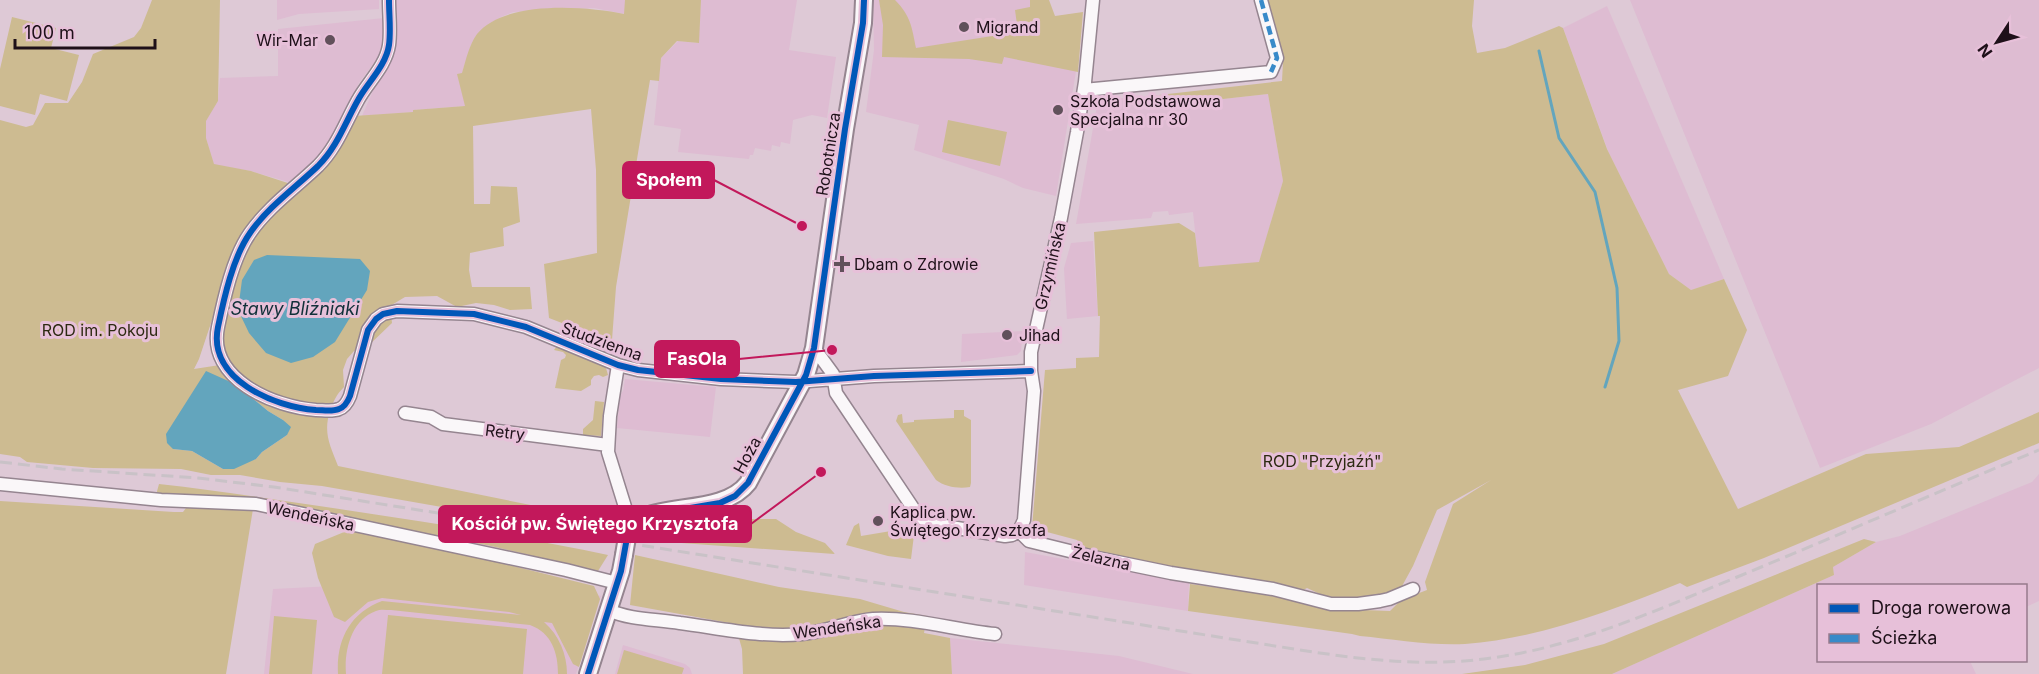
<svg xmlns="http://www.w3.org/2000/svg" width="2039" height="674" font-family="Inter,sans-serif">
	<rect width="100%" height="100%" fill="#dec9d6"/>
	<path fill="#debcd2" d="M277,0H379V9L299,14L277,20Z
		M394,0H625V14L594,8L513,12L501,17L488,25L471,45L462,73L465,106L414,110L413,112L362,116L376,84Z
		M701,0H797L789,50L836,57L827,118L812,115L793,120L790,144L781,142L780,147L772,145L771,151L755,148L753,155H750L749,159L678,152L681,129L654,125L661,58L678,41L698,43Z
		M873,0H1030L1031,6L1052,21L1080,23L1076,71L1056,196L1023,188L1004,179L914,150L919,125L866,112L874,50Z
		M1630,0H2039V368L1931,424L1820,468Z
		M1607,6L1724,279L1691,290L1669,274L1608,151L1563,28Z
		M384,18L382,52L359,83L328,147L292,183L251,171L214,165L206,138V120L218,101L220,78L278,76V29Z
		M1268,94L1283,181L1259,263L1199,267L1193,212L1169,215L1168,211L1153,212L1151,218L1076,224L1098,100L1150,96L1151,107Z
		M1093,241L1098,316L1067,319L1064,268L1071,243Z
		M1023,331L1021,351L1017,355L961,362L962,334Z
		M625,379L716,387L710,437L617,428L620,395L623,391Z
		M2039,474V601L2026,607V586H1818V660L1970,661L1976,674H1612L1834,575L1833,567L1876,542L1900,536L2032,482Z
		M1025,552L1189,582L1188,611L1024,585Z
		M405,556L601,596L576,674H264L273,589L333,586Z
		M950,638L1119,656L1193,674H952Z
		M623,645L685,664L690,668L692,674H615Z"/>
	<path fill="#cdbb91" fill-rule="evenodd" d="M152,0H220L218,101L206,121V138L214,164L251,171L300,187L354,116L413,112V110L465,106L457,74L462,73C466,60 469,45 477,34C505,0 585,6 624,14L625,0H701L699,43L677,41L661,58L659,81L650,80L616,287L611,353L596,348L598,337L549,318L544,264L597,253L596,170L591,109L473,126L474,204H490L491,186L517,187L520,222L503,228L504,246L470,253L469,270L472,287H530L532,309L510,310L494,305L476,303L457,307L437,296L405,297L390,306L392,323L367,347L354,351L347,359L343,370L344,387C336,395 334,400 330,411C323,433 330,445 338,466L610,521L607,536L322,486L280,482L240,475H211L181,469L93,468L27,462L20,457L0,454V120L26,127L33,125L45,103H68L82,82L93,54L134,37L141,28ZM218,302L221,340L220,365L194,369L199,359ZM235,384L268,411L283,420L287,435L262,452L256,459L223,469L192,451L173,449Z
		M879,0H895C911,16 912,28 916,48L1018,32L1015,10L1030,7V0H1049L1055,16L1083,12L1078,72L1004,57L1002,64L969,59L882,57L883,25Z
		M1267,0H1474L1472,26L1477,53L1505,48L1559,26L1563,28L1607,149L1669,274L1691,290L1724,279L1747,330L1728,376L1678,390L1738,509L1866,454L1959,447L2039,412V443L1764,558L1687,587L1680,583C1610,611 1541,638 1465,644C1433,646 1392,639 1360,636L1352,634L1188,611L1190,584L1251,592L1337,609L1390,611L1401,600L1427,590L1425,582L1453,504L1491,480L1437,510L1413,566L1401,588L1389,596L1333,600L1307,588L1299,592L1232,575L1183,570L1088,551L1077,540L1032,528L1045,370L1076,368V358L1099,357L1100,316H1098L1094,232L1179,223L1195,233L1199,267L1259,262L1283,181L1268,94L1151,107L1150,96L1282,81L1283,62Z
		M12,17L56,28L51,48L79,55L67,101L40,94L35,115L0,106V69Z
		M948,120L1007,132L1000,166L942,152Z
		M557,346L602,365L606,368L608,375L603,377L599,375L594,376L591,380V385L581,391L555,388L561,360L565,358L566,355L563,352L554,350Z
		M595,401L604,402L601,436L583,435V429L593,420Z
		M954,410H964V416L971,420V483L970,487C959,489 945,487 936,480L896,421L898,415L902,414L903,423L914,422V420L954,418Z
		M159,484C215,490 270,499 326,507C420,521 514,535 608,555L598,571L491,546L407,530L156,495Z
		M0,501L174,512H183L186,508L253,509L226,674H0Z
		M706,513L722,519H776L796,532L825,543L835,554L640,540L646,526L672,519Z
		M859,523L861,536L915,527L911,559L888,556L846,545L854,526Z
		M349,530L456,552L594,586L600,599L579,667L573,664L552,623L544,622C559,635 567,654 567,674H558C558,653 552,633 530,625L391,610C386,610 380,609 376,611C351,620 344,651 346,674H338C336,640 350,613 382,601L521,615L509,612L382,598L368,602L345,622L334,617L318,578L312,553L315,544Z
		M1864,539L1876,542L1833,567L1834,575L1612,674H1462L1525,665L1604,644Z
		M635,555L779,587L860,599L904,612L927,616L924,633L950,638L952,674H743L742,649L735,624L630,605Z
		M388,615L527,629L523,674H382Z
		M274,616L317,620L312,674H269Z
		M624,650L684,668L682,674H617Z"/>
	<path fill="#63a5bd" d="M267,255L360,259L370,271L367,290L335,342L313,357L291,363L266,353L249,333L238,310L242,280L254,260Z
		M206,371L235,384L268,411L283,420L291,427L287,435L262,452L256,459L234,469H223L192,451L173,449L167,443L166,434Z"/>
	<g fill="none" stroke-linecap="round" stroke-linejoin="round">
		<path stroke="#63a5bd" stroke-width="3" d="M1539,51L1559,138L1595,192L1617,288L1619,341L1605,387"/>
		<defs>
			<path id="street" d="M389,0C389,15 391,31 389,45C386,66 367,83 358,100C345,123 337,147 318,166C295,188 268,207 250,233C233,257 224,298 218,327C207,379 274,407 316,410C323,410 332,412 339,409C345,407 348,401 350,396L368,330L376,319L383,314L397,311L474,314L526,327L618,365L638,370L721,379L796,382L874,376L1031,371
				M1084,90L1271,72L1277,58L1261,0
				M814,348L833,374L836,393L919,517L933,524L1005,536L1012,535L1019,531
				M618,365L610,416L608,452L626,510L634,522
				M405,413L431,417L443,424L608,445
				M0,484L161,500L256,504L566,570L617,583
				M1019,531L1024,520L1034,391L1031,371V352L1061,218L1077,132L1085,82L1093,0
				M1019,531L1029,541L1098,558L1171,573L1273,589L1331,604H1358L1380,601L1389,599L1413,589
				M608,610C631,620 655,619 680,623C719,628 762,638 802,634C826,632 849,621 873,619C914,617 955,630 995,634"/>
			<path id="secondary" d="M627,537C635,496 719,521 748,483L806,375L814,348L845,129L863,23L864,0
				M588,674L621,571L624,555"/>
		</defs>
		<use href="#street" stroke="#958590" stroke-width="15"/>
		<use href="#secondary" stroke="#958590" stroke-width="20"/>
		<use href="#street" stroke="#faf7f9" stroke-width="12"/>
		<use href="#secondary" stroke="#faf7f9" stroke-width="16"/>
		<path stroke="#c9c2c7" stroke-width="3" stroke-dasharray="12 6" stroke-linecap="butt" d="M0,462L62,469L198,478L274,487L1294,649C1357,659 1420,667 1484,659C1575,648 1657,610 1742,575C1841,534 1940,491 2039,450"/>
		<defs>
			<path id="secondary-bridge" d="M624,555L627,537"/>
		</defs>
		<use href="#secondary-bridge" stroke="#958590" stroke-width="20" stroke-linecap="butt"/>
		<use href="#secondary-bridge" stroke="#faf7f9" stroke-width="16"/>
		<path stroke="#388ac9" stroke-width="4.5" stroke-dasharray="9 4.5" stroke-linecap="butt" d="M1261,0L1277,58L1271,72"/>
		<defs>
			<path id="cycleway" d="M389,0C389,15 391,31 389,45C386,66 367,83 358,100C345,123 337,147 318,166C295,188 268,207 250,233C233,257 224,298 218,327C207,379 274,407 316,410C323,410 332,412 339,409C345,407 348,401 350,396L368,330L376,319L383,314L397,311L474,314L526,327L618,365L638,370L721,379L796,382L874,376L1031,371
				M588,674L621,571L628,532L632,524L638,519L648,515L720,503L735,496L748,483L806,375L814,348L845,129L863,23L864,0"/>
		</defs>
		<use href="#cycleway" stroke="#e7c0d9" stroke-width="10"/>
		<use href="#cycleway" stroke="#0057b8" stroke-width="6"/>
	</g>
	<g fill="#61515b" stroke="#e7c0d9" stroke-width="2">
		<circle cx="964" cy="27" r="6"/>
		<circle cx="330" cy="40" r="6"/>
		<circle cx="1058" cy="110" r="6"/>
		<path d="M839 255h6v6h6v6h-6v6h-6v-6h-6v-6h6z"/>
		<circle cx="1007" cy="335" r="6"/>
		<circle cx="878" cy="521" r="6"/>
	</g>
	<g text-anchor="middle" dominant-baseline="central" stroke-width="6" stroke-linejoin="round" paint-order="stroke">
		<g font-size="16" fill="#1e1019" stroke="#e7c0d9" text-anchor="start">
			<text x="976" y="27">Migrand</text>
			<text x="318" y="40" text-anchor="end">Wir-Mar</text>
			<text x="1070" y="101">Szkoła Podstawowa<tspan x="1070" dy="18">Specjalna nr 30</tspan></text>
			<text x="854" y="264">Dbam o Zdrowie</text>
			<text x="1019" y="335">Jihad</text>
			<text x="890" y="512">Kaplica pw.<tspan x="890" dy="18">Świętego Krzysztofa</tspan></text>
		</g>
		<g font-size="16" fill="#1e1019" stroke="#e7c0d9">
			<text transform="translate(828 154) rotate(-81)">Robotnicza</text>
			<text transform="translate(1050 266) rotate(-77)">Grzymińska</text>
			<text transform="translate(602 341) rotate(20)">Studzienna</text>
			<text transform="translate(505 432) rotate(7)">Retry</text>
			<text transform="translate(747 455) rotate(-61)">Hoża</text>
			<text transform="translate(311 516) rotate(12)">Wendeńska</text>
			<text transform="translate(1101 558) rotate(13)">Żelazna</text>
			<text transform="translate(837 627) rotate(-8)">Wendeńska</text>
		</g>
		<g font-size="16" fill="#2d2911" stroke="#e7c0d9">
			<text x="100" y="330">ROD im. Pokoju</text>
			<text x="1322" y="461">ROD "Przyjaźń"</text>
		</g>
		<g font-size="18" font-style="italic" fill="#113039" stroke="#e7c0d9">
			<text x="295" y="308">Stawy Bliźniaki</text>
		</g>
	</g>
	<path fill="none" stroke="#c2185b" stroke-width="2" d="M802 226L714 180M832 350L739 359M821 472L751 524"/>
	<g fill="#c2185b" stroke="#e7c0d9" stroke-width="2">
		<circle cx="802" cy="226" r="6"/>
		<circle cx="832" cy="350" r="6"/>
		<circle cx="821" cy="472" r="6"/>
	</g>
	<g fill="#c2185b" stroke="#c2185b" stroke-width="2">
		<rect x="623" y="162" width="91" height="36" rx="6"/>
		<rect x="655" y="341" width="84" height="36" rx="6"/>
		<rect x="439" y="506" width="312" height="36" rx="6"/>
	</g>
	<g font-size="18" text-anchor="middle" font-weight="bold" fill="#fff">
		<text x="669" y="186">Społem</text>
		<text x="697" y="365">FasOla</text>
		<text x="595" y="530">Kościół pw. Świętego Krzysztofa</text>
	</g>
	<rect x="1817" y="584" width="210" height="78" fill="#e7c0d9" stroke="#977a8c" stroke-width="1.5"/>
	<rect x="1829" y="604" width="30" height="9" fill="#0057b8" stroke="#977a8c" stroke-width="1.5"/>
	<text x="1871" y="614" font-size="18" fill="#1e1019">Droga rowerowa</text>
	<rect x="1829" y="634" width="30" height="9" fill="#388ac9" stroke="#977a8c" stroke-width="1.5"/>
	<text x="1871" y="644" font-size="18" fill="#1e1019">Ścieżka</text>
	<g transform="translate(1997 42) rotate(234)" stroke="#e7c0d9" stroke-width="4.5" paint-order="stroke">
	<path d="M0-4.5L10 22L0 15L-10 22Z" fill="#1e1019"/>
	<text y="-9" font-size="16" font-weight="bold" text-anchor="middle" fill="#1e1019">N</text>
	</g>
	<path d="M15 39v9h140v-9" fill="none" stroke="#1e1019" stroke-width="3"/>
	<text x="24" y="39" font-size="18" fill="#1e1019" stroke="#e7c0d9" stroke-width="4.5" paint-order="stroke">100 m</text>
</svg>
